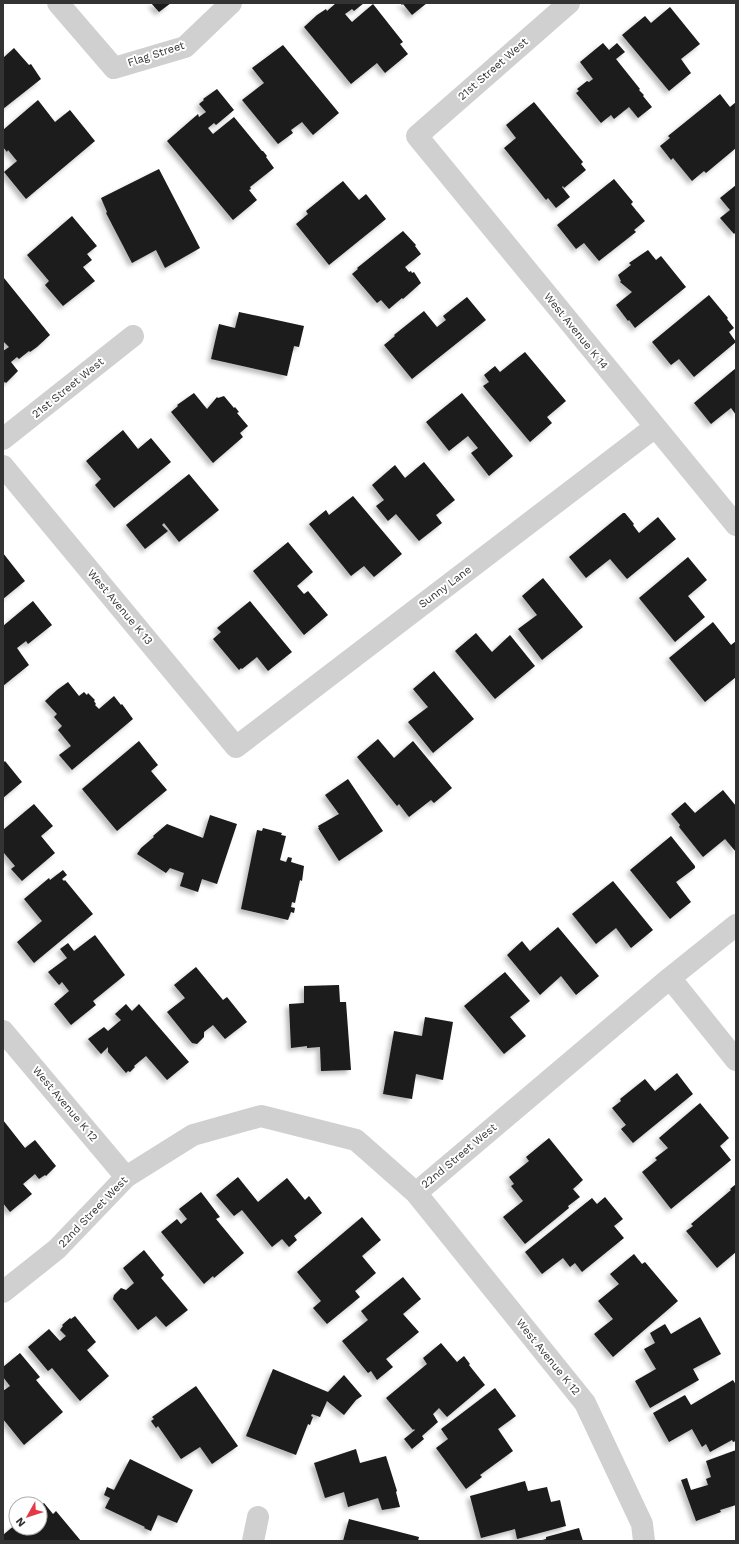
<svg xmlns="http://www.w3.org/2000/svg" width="739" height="1544" font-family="'Work Sans',sans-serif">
	<defs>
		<filter id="shadow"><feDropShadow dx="-3.5" dy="3.5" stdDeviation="2" flood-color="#0004"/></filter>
	</defs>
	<rect width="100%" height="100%" fill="#fff"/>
	<path fill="#1a1a1a" filter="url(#shadow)" d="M151,3H171L159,12Z
		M336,3L338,4L340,3H364L354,11L352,9L345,14L352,22L373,4L403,42L400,44L408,54L385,73L377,63L351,84L304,27L317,15L326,9L327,11Z
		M400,3H427L412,15L403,4L402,5Z
		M670,7L700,44L681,59L691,73L669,91L622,35L645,16L651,23Z
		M603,43L609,50L617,43L625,52L616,59L640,89L639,90L644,95L643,96L652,107L638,118L629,107L614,119L611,115L601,123L576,93L579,91L577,89L587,81L589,82L593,79L580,62Z
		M283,45L339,113L313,135L302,122L291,130L293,133L278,144L242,100L264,83L252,68Z
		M14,48L29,65L31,64L41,79L3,109V58Z
		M217,89L234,110L216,125L214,123L208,128L213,134L234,117L262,151H263L267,156L266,157L274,168L250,187L251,189L249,190L257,200L233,220L167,141L198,114L199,117L206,112L199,104L204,100L203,99Z
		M720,94L730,107L736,102V148L706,173L704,171L692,181L673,158L671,160L660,146L670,138L668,136Z
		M38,100L55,122L70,110L95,141L26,199L4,172L17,161L8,150L7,152L3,147V130Z
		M534,102L583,162L581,164L586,170L564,188L563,186L562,187L570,197L556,208L548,198L546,200L504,148L516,138L506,125Z
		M159,169L200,248L165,268L156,250L132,263L106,213L107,212L101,198Z
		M614,179L633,202L631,204L645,221L634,230L636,232L599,261L584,243L576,249L557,225Z
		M343,181L359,200L366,194L386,219L329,265L296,224L308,214L306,211Z
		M736,185V232L734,234L720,218L730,210L720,198Z
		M72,216L97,246L87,254L92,260L83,267L95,281L63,306L45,285L49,281L27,255Z
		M403,231L416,245L415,246L421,254L405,267L409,272L411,271L412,273L414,272L421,283L403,299L402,298L389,309L381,300L377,303L352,274L358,269L357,268Z
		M648,250L656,260L661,256L686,287L635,328L629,320L628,321L616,305L632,292L620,282L621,281L618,275L631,265L629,263Z
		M4,278L50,335L37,347L30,352L29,351L19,359L17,357L11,362L18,371L6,383L5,382L3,383V351L9,347L3,341Z
		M709,295L728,318L727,319L734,328L729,332L736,342L694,377L679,359L671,365L652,342Z
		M467,297L486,320L412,379L384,345L395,336L394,335L424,311L437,327L446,320L443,316Z
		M239,312L304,326L299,347L294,346L287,376L211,359L219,324L235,328Z
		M525,352L566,401L547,417L552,423L530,442L483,386L489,382L484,375L495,366L500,372Z
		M736,368V415L731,408L711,424L694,403Z
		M194,393L207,409L217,397L218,398L224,396L234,408L235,407L239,412L237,413L248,426L240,433L243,437L213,463L171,412L178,406L177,405Z
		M462,393L513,456L489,476L471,453L478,448L468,436L449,451L426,422Z
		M123,430L138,449L151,438L171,462L114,508L95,485L101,479L86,461Z
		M424,462L455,500L436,515L442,523L419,541L396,514L388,521L376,506L384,500L372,485L395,465L405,478Z
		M189,474L219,510L179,542L164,523L162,525L168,531L145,549L126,525Z
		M353,496L402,554L374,577L364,566L351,576L309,524L326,510L329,515Z
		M623,513H625L634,524L633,525L639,533L658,517L676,539L627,579L610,559L586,578L569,557Z
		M288,542L313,572L297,586L304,594L308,591L328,615L304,635L253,571Z
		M3,553L25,581L3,599Z
		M688,557L707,580L688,596L705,617L675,642L639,598Z
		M543,578L583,627L542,660L518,629L537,615L522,596Z
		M33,601L52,625L28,644L26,641L17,648L29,665L3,686V626Z
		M250,601L292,652L268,671L257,657L242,669L241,668L239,670L213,639L221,632L217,628Z
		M713,622L731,645L736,641V677L705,702L669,658Z
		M476,633L492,652L510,635L535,666L495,699L455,651Z
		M434,671L474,719L433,753L408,722L428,707L413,689Z
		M68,682L79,696L84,692L87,695L88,693L95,700L94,701L96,704L95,705L99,709L114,696L121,705L122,704L133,719L72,770L59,755L71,746L58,730L62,726L54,717L57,714L45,701L57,690Z
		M378,739L394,758L413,741L452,788L434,803L431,800L409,817L399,804L397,806L357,757Z
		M139,741L158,765L151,771L167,790L117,831L82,789Z
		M5,761L22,782L3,798V763Z
		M348,779L383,831L339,861L318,828H319L318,826L339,814L325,795Z
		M723,790L736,806V852L725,839L703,857L679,827L680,825L671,814L685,802L695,813Z
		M34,804L53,826L41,836L55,853L22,881L11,869L15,866L4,853H3V830Z
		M210,815L237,824L217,884L202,879L198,892L180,886L184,873L170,868L166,873L137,854L141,848L154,837L153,836L167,824L203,838Z
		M263,828L282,833L281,835L286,836L280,860L286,862L288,857L292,858L291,862L304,866L302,881L300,880L295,903L292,902L291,907L295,908L294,913L291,912L288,920L241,909L257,830L262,831Z
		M671,836L695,866V868L676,882L691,902L670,919L630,870Z
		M63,870L67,875L62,879L64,881L65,880L93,914L34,963L17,942L42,921L24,899L49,878L50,880Z
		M613,881L653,930L631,948L616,928L596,944L572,914Z
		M558,927L599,976L576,995L561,976L540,995L507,955L522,941L530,951Z
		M95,935L125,975L93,1001L96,1005L71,1025L54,1004L69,991L62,982L59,985L48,972L67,958L60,949L68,943L74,951Z
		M196,967L223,1000L227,997L247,1022L225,1039L213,1025L204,1032V1037L197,1044L192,1043L167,1012L185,998L174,985Z
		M505,972L530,1001L510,1017L526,1036L504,1054L464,1006Z
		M339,985L340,1002H346L351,1070L321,1071L320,1047L307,1048V1046L291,1048L289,1004L304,1003V986Z
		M126,1004L132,1011L139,1004L189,1062L167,1080L146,1056L134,1066L135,1067L130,1072L128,1071L126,1073L108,1052V1047L101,1054L88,1039L104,1027L108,1031L121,1020L115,1014Z
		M425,1017L453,1022L443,1080L416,1074L412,1099L383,1094L394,1031L422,1036Z
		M677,1073L693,1094L633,1143L621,1129L626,1125L612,1108L621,1101L620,1099L645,1079L655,1091Z
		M700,1103L729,1138L720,1146L731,1160L671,1209L642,1172L657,1160L655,1158L668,1148L659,1138Z
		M3,1120L25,1148L35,1140L56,1166L46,1176L45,1175L39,1179L35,1174L23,1184L32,1194L10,1212L3,1203Z
		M549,1138L583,1180L573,1189L580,1197L568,1206L569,1208L525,1244L503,1217L523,1201L511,1186L514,1184L509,1177L529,1161L526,1157Z
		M238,1177L258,1202L287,1178L305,1200L309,1196L322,1213L294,1236L297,1240L289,1247L282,1239L272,1247L242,1210L234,1216L216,1195Z
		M736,1184V1252L717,1268L686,1231L693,1226L691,1224L731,1190L730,1189Z
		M201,1192L220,1217L216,1219L244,1253L214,1278L213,1276L204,1284L161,1232L177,1219L181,1224L187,1219L179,1209Z
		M605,1197L623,1219L614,1226L624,1238L582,1272L575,1263L570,1267L563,1258L542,1274L525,1252L592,1198L597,1204Z
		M362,1217L381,1240L362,1256L376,1273L355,1291L360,1297L327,1324L313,1308L321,1301L297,1272Z
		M144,1250L164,1275L161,1278L188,1310L166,1327L156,1316L138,1330L113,1299L114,1295L121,1288L126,1290L134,1283L123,1268Z
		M634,1254L642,1264L645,1262L678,1301L613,1357L594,1334L613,1319L598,1301L619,1284L610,1274Z
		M403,1277L421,1299L403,1314L419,1332L386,1359L393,1367L377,1380L371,1371L368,1373L342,1341L368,1320L361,1311Z
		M75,1316L96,1342L87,1350L109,1376L80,1401L52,1368L48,1371L28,1347L49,1329L60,1341L66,1336L60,1330L63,1326L62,1325L70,1318L71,1319Z
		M700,1317L721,1354L693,1369L699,1380L650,1408L635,1381L656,1369L644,1349L655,1343L650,1333L665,1324L671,1334Z
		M441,1343L457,1362L464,1356L470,1364L469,1365L485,1385L447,1417L439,1408L433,1414L438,1422L422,1436L424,1439L412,1449L404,1439L415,1430L414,1429L413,1430L386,1398L427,1364L423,1358Z
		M20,1353L40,1377L36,1380L63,1412L24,1445L3,1419V1391L10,1386L3,1377V1367Z
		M273,1369L328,1392L344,1375L362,1396L356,1400L344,1415L327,1401L320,1417L312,1414L311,1416L313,1417L310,1425L308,1424L296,1455L246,1436Z
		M733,1380L736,1385V1441L733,1442L732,1440L710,1452L706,1444L702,1447L692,1429L669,1442L653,1413L685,1395L691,1405Z
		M196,1386L238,1446L212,1464L200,1447L181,1459L158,1426L156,1428L151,1421L154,1419L152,1417Z
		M495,1388L516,1416L498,1429L513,1451L480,1475L482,1477L466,1489L436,1448L448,1439L441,1429Z
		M356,1449L360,1463L386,1456L397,1491L396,1492L400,1507L382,1510L378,1498L348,1507L344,1492L325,1498L314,1463Z
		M736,1450V1505L720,1510L721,1512L696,1521L681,1480L687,1478L691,1490L708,1485L706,1479L711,1477L706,1461Z
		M130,1459L193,1490L177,1523L158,1515L151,1531L144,1528L145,1527L105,1508L110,1498L104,1495L107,1487L114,1490Z
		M525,1481L528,1491L547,1487L551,1502L560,1500L566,1526L517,1539L515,1529L481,1538L470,1496Z
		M44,1503L53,1514L56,1511L81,1541H3V1535L16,1524V1528H40V1506Z
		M349,1519L419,1537L418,1541H343Z
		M579,1528L583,1541H539L546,1539V1537Z"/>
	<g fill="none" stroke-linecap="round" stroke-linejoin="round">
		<path stroke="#d0d0d0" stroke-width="22" d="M58,3L114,68L185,47L231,3
			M569,3L417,136L736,525
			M3,439L133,336
			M3,466L236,747L655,427
			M670,978L736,1060
			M3,1031L126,1177
			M416,1193L585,1403L642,1524L644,1541
			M3,1292L57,1249L126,1177L193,1135L261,1116L356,1140L416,1193L670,978L736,925
			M253,1541L258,1517"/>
	</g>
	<g text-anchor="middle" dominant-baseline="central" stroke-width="4" stroke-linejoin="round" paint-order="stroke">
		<g font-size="11" fill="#333" stroke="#fff">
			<text transform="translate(156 54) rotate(-18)">Flag Street</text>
			<text transform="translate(493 69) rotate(-41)">21st Street West</text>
			<text transform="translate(576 331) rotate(51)">West Avenue K 14</text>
			<text transform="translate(68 388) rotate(-39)">21st Street West</text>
			<text transform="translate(445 587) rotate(-37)">Sunny Lane</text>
			<text transform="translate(120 607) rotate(50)">West Avenue K 13</text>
			<text transform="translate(65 1104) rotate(50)">West Avenue K 12</text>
			<text transform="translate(459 1156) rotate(-40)">22nd Street West</text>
			<text transform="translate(93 1212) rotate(-46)">22nd Street West</text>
			<text transform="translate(548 1357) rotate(51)">West Avenue K 12</text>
		</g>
	</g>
	<rect width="739" height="1544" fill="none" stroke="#333333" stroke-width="8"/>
	<g transform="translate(28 1516) rotate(231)"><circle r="19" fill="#ffffff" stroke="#adadad"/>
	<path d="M0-3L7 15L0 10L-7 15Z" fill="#e63946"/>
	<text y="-6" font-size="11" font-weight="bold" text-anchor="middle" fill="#333333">N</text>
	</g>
</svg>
